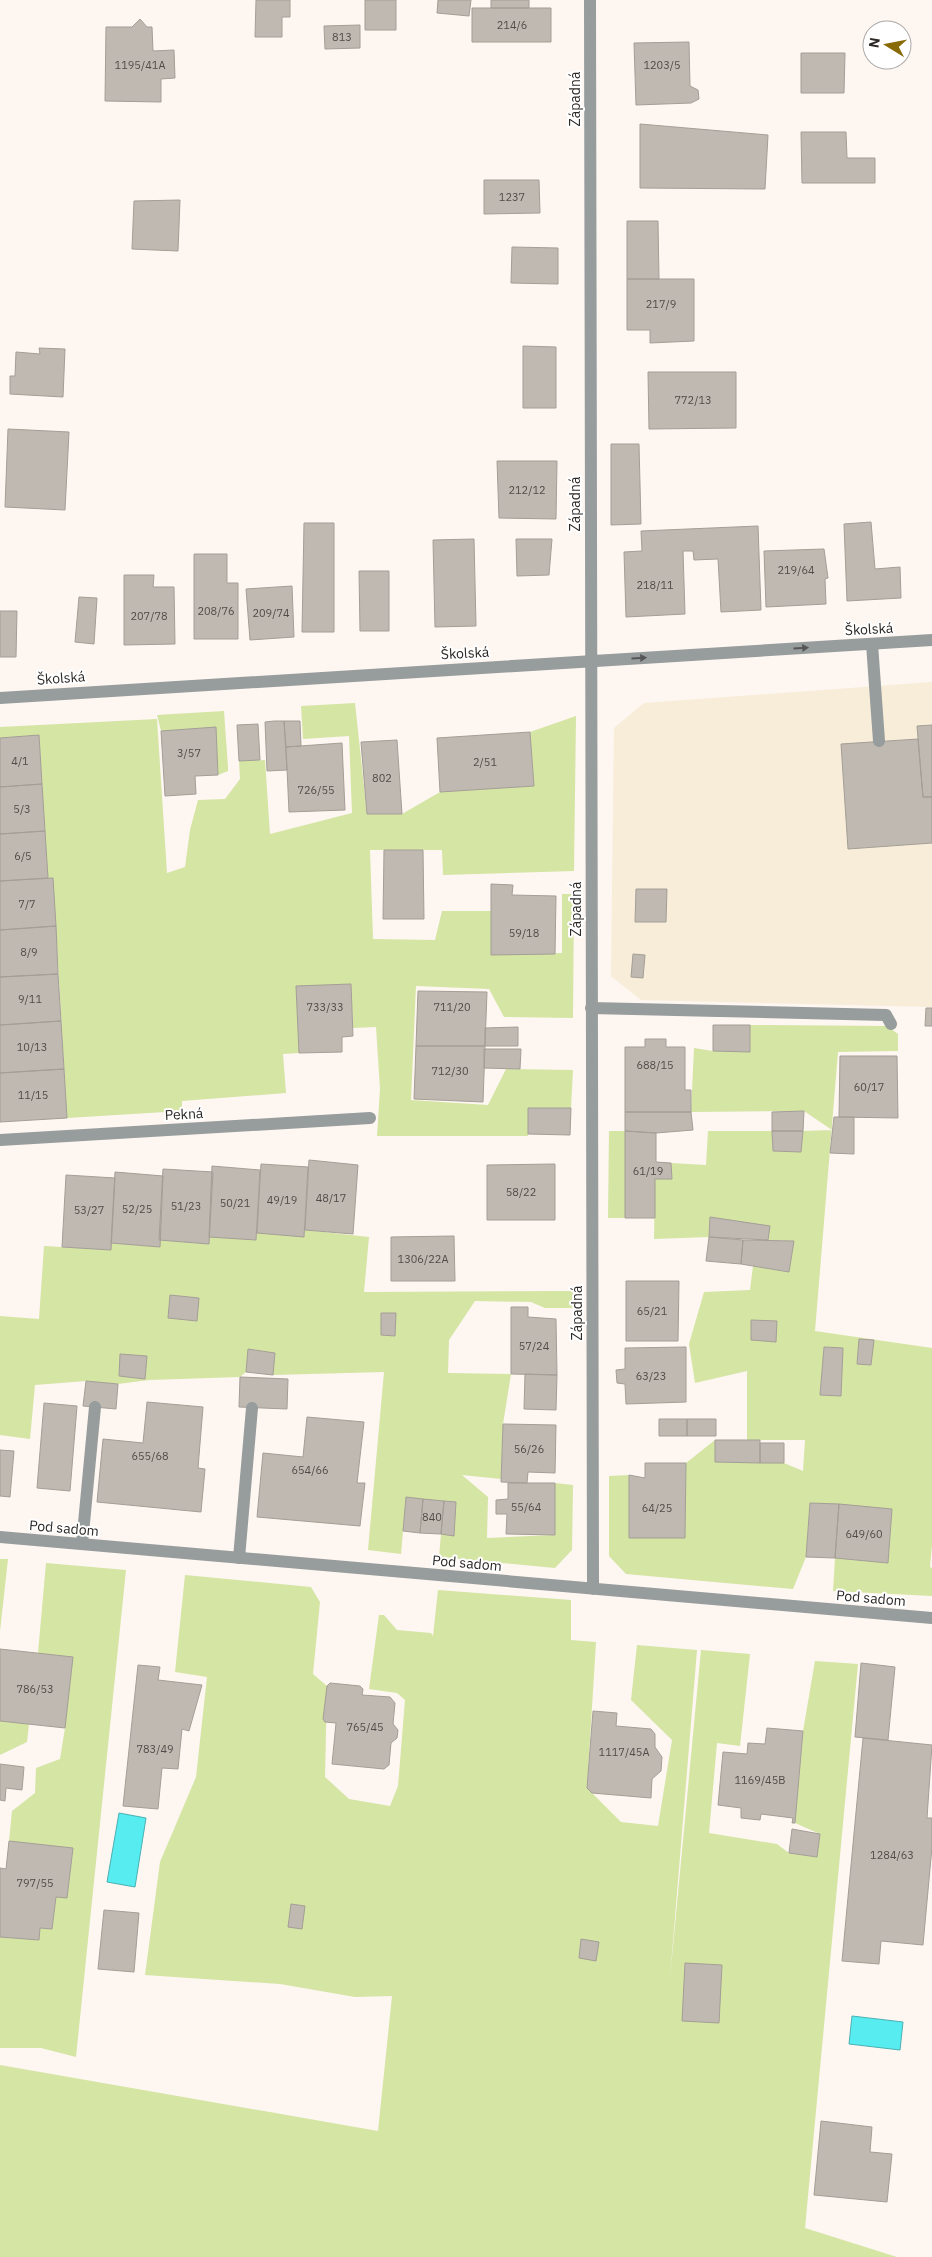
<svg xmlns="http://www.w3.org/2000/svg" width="932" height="2257" font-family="'IBM Plex Sans',sans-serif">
	<rect width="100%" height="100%" fill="#fef6f1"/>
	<path fill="#f7edd8" d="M932,682V1007L641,1000L611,976L614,728L644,703Z"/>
	<path fill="#d4e5a4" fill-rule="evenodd" d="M355,703L367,814H402L440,792L534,786L530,732L576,716L574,871L443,875L442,850H370L373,939L435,940L442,911H491L492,954L562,953V894H574L573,1018L504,1017L489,989L416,986L411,1100L488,1105L506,1069L573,1070L571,1108H528V1136H377L380,1089L376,1027L353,1028L351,984L297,987L299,1053L283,1054L286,1093L182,1101V1111L67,1118L53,878H48L39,736L0,738V727L157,719L167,873L185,867L190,830L198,800L225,799L240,779L239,761L265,760L270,834L352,813L349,736L303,739L301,706Z
		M224,711L228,767V771L218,775L215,728L161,731L157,715Z
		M750,1025L887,1026L898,1034V1051L838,1052L815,1331L932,1348V1545L930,1567L932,1568V1596L833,1591L835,1558L888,1563L892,1509L810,1503L806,1557L793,1589L626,1574L609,1556V1476L629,1475V1538H685L686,1463L715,1440L716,1462L784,1463L803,1471L805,1440H747V1371L695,1383L689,1344L704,1292L750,1290L753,1266L789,1272L794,1241L768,1240L770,1227L710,1217L709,1237L654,1239L655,1179H672L671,1163L706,1165L708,1131H772L773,1151L801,1152L803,1131L832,1130L804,1111L691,1112L694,1048L713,1051L750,1052ZM751,1320L777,1321L776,1341L751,1340ZM824,1347L843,1349L840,1396L820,1395Z
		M609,1131H625V1218H608Z
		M305,1230L369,1237L364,1292L573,1291L574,1308H545L531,1302L475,1301L449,1340L448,1373L511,1374L503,1424L501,1479L462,1475L488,1497L487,1538L554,1535L555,1483L573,1485L572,1550L555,1568L439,1557L441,1534L454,1535L456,1502L406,1498L401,1554L368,1550L384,1372L273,1375L275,1353L249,1349L246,1372L240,1377L149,1380L118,1384L86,1381L35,1385L30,1439L0,1435V1316L39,1319L44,1246L111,1250V1243L159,1247V1240L208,1244L209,1237L256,1240L257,1233L304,1236ZM171,1295L199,1298L196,1321L168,1317ZM381,1313H396L395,1335H381ZM120,1354L147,1356L145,1379L119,1376Z
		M0,1559H8L0,1631Z
		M46,1563L126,1570L76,2057L41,2048H0V1937L39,1940L40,1928L52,1929L56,1897H67L73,1848L9,1841L12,1811L35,1793L36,1768L60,1759L65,1728L38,1653Z
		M185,1575L311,1587L320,1602L313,1674L327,1686L325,1777L349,1799L390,1806L398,1786L405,1700L397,1693L369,1689L379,1615H384L397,1630L431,1633L433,1636L438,1590L571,1600V1640L596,1642L587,1788L621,1822L658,1826L672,1740L631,1700L637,1645L697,1650L670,1978L701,1650L750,1654L740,1746L717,1743L709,1833L777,1844L789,1853L817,1857L820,1834L795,1823L803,1731L815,1661L858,1664L805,2228L897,2257H0V2065L378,2131L392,1996L355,1997L280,1984L145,1975L160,1862L196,1777L207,1677L175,1672Z
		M0,1721L29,1724L27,1742L0,1755Z"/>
	<path fill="#57ecf0" stroke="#4ab1b3" d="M119,1813L146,1818L135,1887L107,1882Z
		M852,2016L903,2022L900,2050L849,2044Z"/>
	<path fill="#bfb9b1" stroke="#a49e96" d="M256,0H290V17H282V37H255Z
		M365,0H396V30H365Z
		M438,0H471L469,16L437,13Z
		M491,0H529V8H491Z
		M472,8H551V42H472Z
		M140,19L147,27H152L153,51L174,50L175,78L161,79V102L105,101L106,27H132Z
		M360,25V48L325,49L324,26Z
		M689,42L690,86L698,90L699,99L691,103L636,105L634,43Z
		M801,53H845L844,93H801Z
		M640,124L768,135L765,189L640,188Z
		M801,132H846L847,158H875V183H802Z
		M484,180H539L540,213L484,214Z
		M180,200L178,251L132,249L134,201Z
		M627,221H658L659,279H627Z
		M512,247L558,248V284L511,283Z
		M627,279H694V341L650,343V330H627Z
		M523,346L556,347V408H523Z
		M39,348L65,349L63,397L10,394V376H15L16,352L40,354Z
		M648,372H736V428L649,429Z
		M8,429L69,432L65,510L5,507Z
		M611,444H639L641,524L611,525Z
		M497,461H557L556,519L499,518Z
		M871,522L875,569L900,567L901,598L847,601L844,524Z
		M304,523H334V632H302Z
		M758,526L761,610L721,612L718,559L694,560L693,551H683L685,614L626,617L624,552L642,551L641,531Z
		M474,539L476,626L435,627L433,540Z
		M516,539H552L549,575L517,576Z
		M824,549L828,578L825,579L826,604L766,607L764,551Z
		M194,554H227V583H238V639H194Z
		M359,571H389V631H360Z
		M124,575H154L153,587H174L175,644L124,645Z
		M292,586L294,637L250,640L246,589Z
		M79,597L97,598L94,644L75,642Z
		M0,611H17L16,657H0Z
		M274,721H284L287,770L267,771L265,722Z
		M284,721H300L301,746L286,747Z
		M258,724L260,760L239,761L237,725Z
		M932,725V797H923L917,726Z
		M216,727L218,775L195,776L196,794L165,796L161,731Z
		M530,732L534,786L440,792L437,738Z
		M39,735L42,784L0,787V738Z
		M918,739L923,797H932V843L848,849L841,744Z
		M397,740L402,814H367L361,742Z
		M342,743L345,810L289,812L286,747Z
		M42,784L45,831L0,834V787Z
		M45,831L48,878L0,881V834Z
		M384,850H423L424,919H383Z
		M53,878L56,926L0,930V881Z
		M491,884L513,885L512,895L556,896L555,954L491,955Z
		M636,889H667L666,922H635Z
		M56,926L58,974L0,977V930Z
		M633,954L645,955L643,978L631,977Z
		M58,974L61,1021L0,1025V977Z
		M351,984L353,1036L342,1037V1052L299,1053L296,986Z
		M418,991L487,992L485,1046H416Z
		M926,1008H932V1026H925Z
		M61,1021L64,1069L0,1073V1025Z
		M713,1025H750V1052L713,1051Z
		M518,1027V1046H485V1028Z
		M645,1039H666V1047H685V1090H691V1112H625V1047H645Z
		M416,1046H485L483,1102L414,1099Z
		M484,1049H521L520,1069L484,1068Z
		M840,1056H897L898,1118L839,1117Z
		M64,1069L67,1118L0,1122V1073Z
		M528,1108H571L570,1135L528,1134Z
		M804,1111L803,1131H772V1112Z
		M625,1112H691L693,1130L656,1133L625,1131Z
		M834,1117H854V1154L830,1153Z
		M625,1131L656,1133V1162L671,1163L672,1179H655V1218H625Z
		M772,1131H803L801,1152L773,1151Z
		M309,1160L358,1165L353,1234L305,1230Z
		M261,1164L308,1167L304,1237L257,1233Z
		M555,1164V1220H487V1165Z
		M212,1166L260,1170L256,1240L209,1237Z
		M163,1169L213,1172L209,1244L159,1240Z
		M115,1172L163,1176L160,1247L111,1243Z
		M66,1175L115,1178L111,1250L62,1247Z
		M710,1217L770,1226L768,1240L709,1237Z
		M454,1236L455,1281H391V1237Z
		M709,1237L743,1240L741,1264L706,1261Z
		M743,1240L794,1241L789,1272L741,1264Z
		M626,1281H679L678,1341H626Z
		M170,1295L199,1298L197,1321L168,1318Z
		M511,1307H528V1317L556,1319L557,1375L511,1374Z
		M381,1313H396L395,1336L381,1335Z
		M751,1320L777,1321L776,1342L751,1340Z
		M859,1339L874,1340L871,1365L857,1364Z
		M686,1347V1402L626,1404L625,1384L617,1383L616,1370L625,1369V1348Z
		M824,1347L843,1348L841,1396L820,1395Z
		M248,1349L275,1353L273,1375L246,1372Z
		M120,1354L147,1356L145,1379L119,1376Z
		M525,1374L557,1375L556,1410L524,1409Z
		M240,1377L288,1379L287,1409L239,1407Z
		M86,1381L118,1384L116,1409L83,1406Z
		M147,1402L203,1407L198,1468L205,1469L201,1512L97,1502L103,1439L143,1443Z
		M44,1403L77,1406L70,1491L37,1488Z
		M307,1417L364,1422L357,1483H365L360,1526L257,1517L263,1453L303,1457Z
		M659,1419H687V1436H659Z
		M687,1419H716V1436H687Z
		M503,1424L556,1425L555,1473L528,1472L527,1483L501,1482Z
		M715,1440H760V1463L715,1462Z
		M760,1443H784V1463H760Z
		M0,1450L14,1451L10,1497L0,1496Z
		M645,1463H686L685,1538H629V1475L645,1478Z
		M508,1483H555V1535L506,1534L507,1514H496V1500L508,1499Z
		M406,1497L423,1499L420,1533L403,1531Z
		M423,1499L444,1501L441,1534L420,1533Z
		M444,1501L456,1502L454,1536L441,1534Z
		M810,1503L839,1504L835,1558L806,1557Z
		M839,1504L892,1509L888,1563L835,1558Z
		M0,1649L73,1657L65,1728L0,1721Z
		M861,1663L895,1667L888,1740L855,1737Z
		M138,1665L160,1667L158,1680L202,1685L189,1731L182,1729L178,1769L162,1768L158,1809L123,1806Z
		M330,1683L360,1686L363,1689L362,1695L390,1697L395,1703L393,1724L398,1730L397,1738L391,1743L389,1765L384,1769L332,1764L336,1723L325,1722L323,1719L327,1686Z
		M593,1711L617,1713L616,1726L651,1729L655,1734V1747L662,1757L661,1771L652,1779L651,1798L592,1793L587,1788Z
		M767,1728L803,1731L795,1823H792L793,1818L761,1814L760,1820L741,1818V1808L718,1805L723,1752L747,1754L748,1743L765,1744Z
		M863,1738L932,1745L927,1818H932V1847L923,1945L881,1941L879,1964L842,1961Z
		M0,1764L24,1767L22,1790L6,1788L5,1801L0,1800Z
		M792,1829L820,1834L817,1857L789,1853Z
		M9,1841L73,1848L67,1898L56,1897L52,1929L40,1928L39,1940L0,1937V1868L6,1869Z
		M291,1904L305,1906L302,1929L288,1927Z
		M104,1910L139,1913L134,1972L98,1969Z
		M581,1939L599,1942L596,1961L579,1958Z
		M685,1963L722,1965L719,2023L682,2021Z
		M821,2121L872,2127L870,2152L892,2154L887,2202L814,2195Z"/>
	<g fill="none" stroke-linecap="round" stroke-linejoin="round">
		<path stroke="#979c9d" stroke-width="12" d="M872,644L879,741
			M591,1008L886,1015L891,1024
			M82,1544L95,1407
			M239,1558L252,1408"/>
		<path stroke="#979c9d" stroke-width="12" d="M590,0L593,1589
			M0,698L932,640
			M0,1140L370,1118
			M0,1537L932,1618"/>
	</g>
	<defs><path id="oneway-solid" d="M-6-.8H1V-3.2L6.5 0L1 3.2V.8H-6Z" transform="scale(1.25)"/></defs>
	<g fill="#575656">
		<use href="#oneway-solid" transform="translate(801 648) rotate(-3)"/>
		<use href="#oneway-solid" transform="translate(639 658) rotate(-3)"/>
	</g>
	<g text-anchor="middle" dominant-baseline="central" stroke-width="4" stroke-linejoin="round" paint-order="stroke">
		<g font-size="11" fill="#514c49">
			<text x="512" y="25">214/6</text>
			<text x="342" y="37">813</text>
			<text x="140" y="65">1195/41A</text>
			<text x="662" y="65">1203/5</text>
			<text x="512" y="197">1237</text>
			<text x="661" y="304">217/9</text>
			<text x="693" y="400">772/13</text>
			<text x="527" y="490">212/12</text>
			<text x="796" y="570">219/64</text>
			<text x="655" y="585">218/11</text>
			<text x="216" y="611">208/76</text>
			<text x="271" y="613">209/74</text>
			<text x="149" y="616">207/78</text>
			<text x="189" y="753">3/57</text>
			<text x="20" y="761">4/1</text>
			<text x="485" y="762">2/51</text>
			<text x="382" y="778">802</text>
			<text x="316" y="790">726/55</text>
			<text x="22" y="809">5/3</text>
			<text x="23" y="856">6/5</text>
			<text x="27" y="904">7/7</text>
			<text x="524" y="933">59/18</text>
			<text x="29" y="952">8/9</text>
			<text x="30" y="999">9/11</text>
			<text x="325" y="1007">733/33</text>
			<text x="452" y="1007">711/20</text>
			<text x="32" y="1047">10/13</text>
			<text x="655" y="1065">688/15</text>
			<text x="450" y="1071">712/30</text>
			<text x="869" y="1087">60/17</text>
			<text x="33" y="1095">11/15</text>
			<text x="648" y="1171">61/19</text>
			<text x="521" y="1192">58/22</text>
			<text x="331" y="1198">48/17</text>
			<text x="282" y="1200">49/19</text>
			<text x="235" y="1203">50/21</text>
			<text x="186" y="1206">51/23</text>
			<text x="137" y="1209">52/25</text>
			<text x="89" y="1210">53/27</text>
			<text x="423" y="1259">1306/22A</text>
			<text x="652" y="1311">65/21</text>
			<text x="534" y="1346">57/24</text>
			<text x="651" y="1376">63/23</text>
			<text x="529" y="1449">56/26</text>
			<text x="150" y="1456">655/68</text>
			<text x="310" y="1470">654/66</text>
			<text x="526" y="1507">55/64</text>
			<text x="657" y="1508">64/25</text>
			<text x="432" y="1517">840</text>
			<text x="864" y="1534">649/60</text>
			<text x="35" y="1689">786/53</text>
			<text x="365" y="1727">765/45</text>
			<text x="155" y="1749">783/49</text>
			<text x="624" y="1752">1117/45A</text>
			<text x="760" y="1780">1169/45B</text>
			<text x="892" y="1855">1284/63</text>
			<text x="35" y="1883">797/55</text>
		</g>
		<g font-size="14" fill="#2c2826" stroke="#fff">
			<text transform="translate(575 99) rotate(-90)">Západná</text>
			<text transform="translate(575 504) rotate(-90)">Západná</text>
			<text transform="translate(869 629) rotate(-3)">Školská</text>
			<text transform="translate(465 653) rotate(-3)">Školská</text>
			<text transform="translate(61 678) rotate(-4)">Školská</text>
			<text transform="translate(576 909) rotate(-90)">Západná</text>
			<text transform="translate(184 1114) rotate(-3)">Pekná</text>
			<text transform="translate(577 1313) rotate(-90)">Západná</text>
			<text transform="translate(64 1528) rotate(5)">Pod sadom</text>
			<text transform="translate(467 1563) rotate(5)">Pod sadom</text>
			<text transform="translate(871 1598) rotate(5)">Pod sadom</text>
		</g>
	</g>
	<g transform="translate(887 45) rotate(280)"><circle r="24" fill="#ffffff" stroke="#aba9a8"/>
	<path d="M0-4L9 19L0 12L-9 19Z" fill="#886a07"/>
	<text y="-8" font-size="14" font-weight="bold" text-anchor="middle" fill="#2c2826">N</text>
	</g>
</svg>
